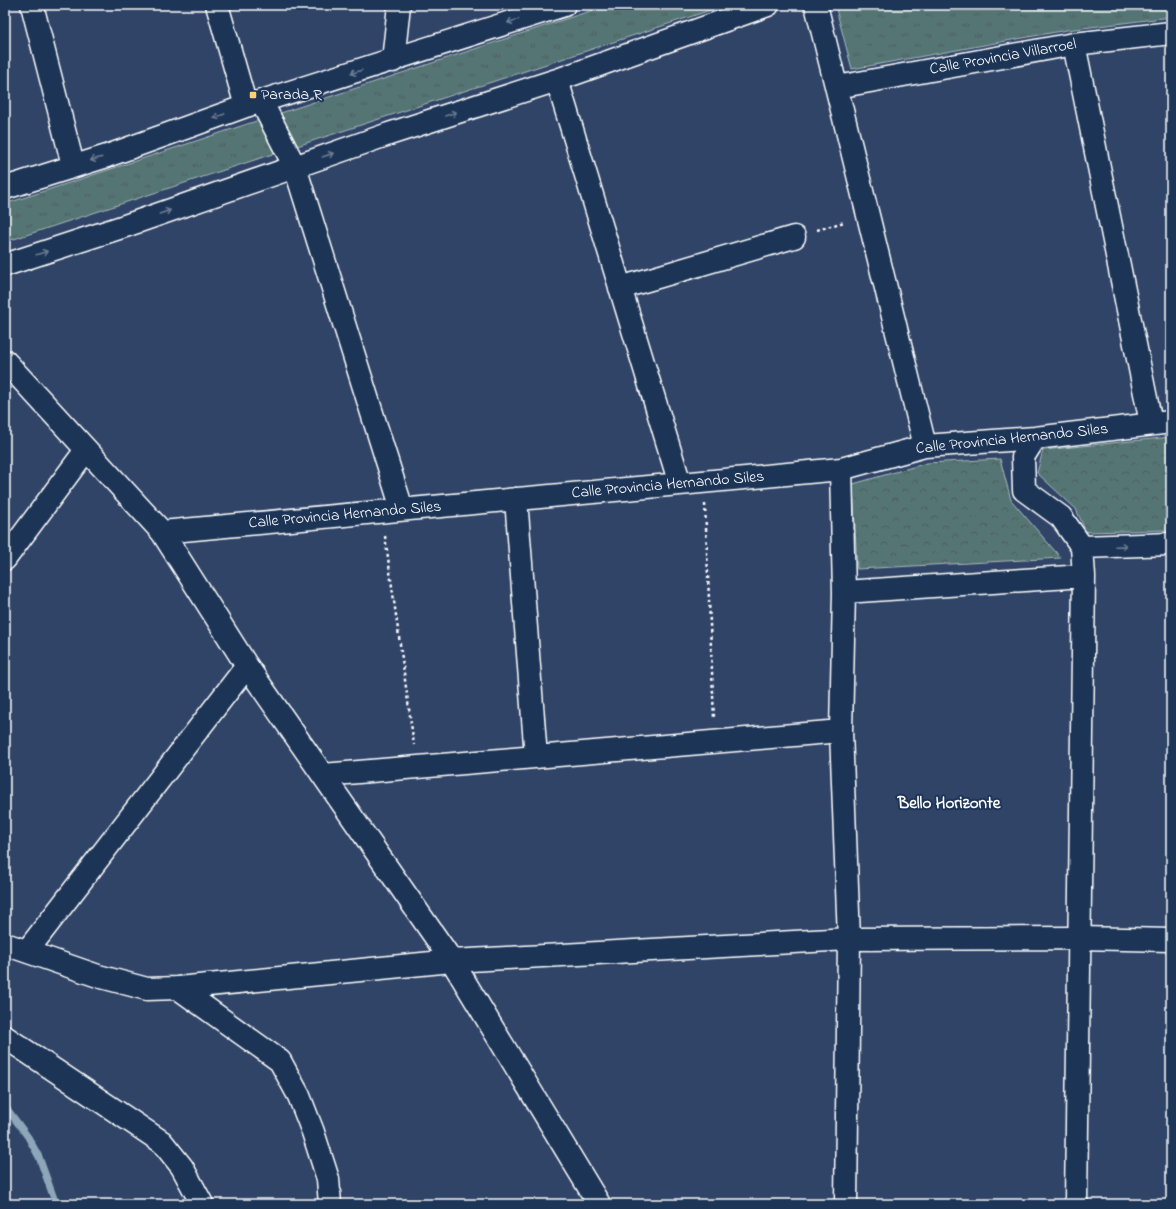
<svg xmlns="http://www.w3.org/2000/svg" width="1176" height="1209" font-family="'Indie Flower',sans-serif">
	<defs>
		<pattern id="grass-tufts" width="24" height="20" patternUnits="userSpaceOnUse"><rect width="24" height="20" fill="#547575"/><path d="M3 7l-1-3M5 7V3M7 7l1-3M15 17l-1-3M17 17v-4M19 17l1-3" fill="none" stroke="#4f5c5c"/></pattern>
		<pattern id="forest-crowns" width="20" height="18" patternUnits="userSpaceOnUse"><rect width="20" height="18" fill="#547575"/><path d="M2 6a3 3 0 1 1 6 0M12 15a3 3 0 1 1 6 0" fill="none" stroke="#4f5c5c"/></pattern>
	</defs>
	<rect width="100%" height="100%" fill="#304468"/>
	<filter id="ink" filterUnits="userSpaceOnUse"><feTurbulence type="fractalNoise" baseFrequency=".025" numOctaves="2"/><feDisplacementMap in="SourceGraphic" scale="8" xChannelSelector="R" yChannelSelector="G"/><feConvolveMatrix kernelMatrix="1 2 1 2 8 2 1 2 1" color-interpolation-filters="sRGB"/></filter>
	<g filter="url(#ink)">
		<path fill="url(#grass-tufts)" stroke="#aababa" d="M608,5H726L5,242V204Z
			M835,5H1171V17L1067,30L852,69Z"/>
		<path fill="url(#forest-crowns)" stroke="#aababa" d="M1171,437V530L1086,532L1076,509L1037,473L1043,450Z
			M1000,459L1011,500L1061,558L857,569L853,484L927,463Z"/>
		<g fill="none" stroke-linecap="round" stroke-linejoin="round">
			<path stroke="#8ea6b9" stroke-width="7" d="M5,1106L28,1137L39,1157L56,1204"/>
			<defs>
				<path id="minor" d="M32,5L73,165
					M217,5L246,106
					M816,5L925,446
					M1074,44L1151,423
					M393,61L399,5
					M557,80L680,484
					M837,87L1074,44L1171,33
					M261,101L295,167L402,509
					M5,188L107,156L246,106L564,5
					M5,265L125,226L389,134L557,80L768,5
					M620,288L794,237
					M5,361L162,532L247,666L452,961L599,1204
					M1035,438L1023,457L1024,490L1061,517L1082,547L1084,576L1076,1204
					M841,469L844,592L841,731L849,939L846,1204
					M516,499L536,757
					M162,532L841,469L925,446L1035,438L1171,422
					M1082,547L1171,544
					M5,559L86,450
					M844,592L1084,576
					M323,775L841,731
					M27,951L247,666
					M178,988L280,1061L299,1096L313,1132L328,1179L330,1204"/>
				<path id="tertiary" d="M5,944L98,976L147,989L178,988L452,961L849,939L1079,938L1171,940
					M5,1037L162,1142L182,1167L202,1204"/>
			</defs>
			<use href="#minor" stroke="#fff" stroke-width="25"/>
			<use href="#tertiary" stroke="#fff" stroke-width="25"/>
			<path stroke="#fff" stroke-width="2.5" stroke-dasharray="3 3" stroke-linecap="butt" d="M817,230L844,222
				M705,504L714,719
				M385,536L414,745"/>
			<use href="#minor" stroke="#1d3557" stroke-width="22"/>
			<use href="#tertiary" stroke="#1d3557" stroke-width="22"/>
		</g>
		<defs><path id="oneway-shaft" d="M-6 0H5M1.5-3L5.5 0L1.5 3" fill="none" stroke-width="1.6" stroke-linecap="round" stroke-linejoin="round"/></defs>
		<g stroke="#6c7c92">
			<use href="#oneway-shaft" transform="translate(513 21) rotate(162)"/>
			<use href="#oneway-shaft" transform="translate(356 72) rotate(163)"/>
			<use href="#oneway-shaft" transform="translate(451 114) rotate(-18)"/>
			<use href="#oneway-shaft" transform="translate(219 116) rotate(160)"/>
			<use href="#oneway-shaft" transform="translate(328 155) rotate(-19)"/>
			<use href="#oneway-shaft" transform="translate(96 159) rotate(164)"/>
			<use href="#oneway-shaft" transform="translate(165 212) rotate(-19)"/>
			<use href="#oneway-shaft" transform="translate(42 253) rotate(-18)"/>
			<use href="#oneway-shaft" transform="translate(1121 546) rotate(-2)"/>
		</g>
	</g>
	<rect fill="#ffd166" stroke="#1d3557" stroke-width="1.5" x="249" y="91" width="8" height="8" rx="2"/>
	<g text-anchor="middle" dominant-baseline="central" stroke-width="4" stroke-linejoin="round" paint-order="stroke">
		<g font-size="16" fill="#fff" stroke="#1d3557">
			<text transform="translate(1003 57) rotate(-10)">Calle Provincia Villarroel</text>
			<text transform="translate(1012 439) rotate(-6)">Calle Provincia Hernando Siles</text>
			<text transform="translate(668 485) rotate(-5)">Calle Provincia Hernando Siles</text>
			<text transform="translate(345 515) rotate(-5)">Calle Provincia Hernando Siles</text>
		</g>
		<g font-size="16" fill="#fff" stroke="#1d3557" text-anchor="start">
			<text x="261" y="95">Parada R</text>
		</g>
		<g font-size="17" font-weight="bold" fill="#fff" stroke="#1d3557">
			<text x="949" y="803">Bello Horizonte</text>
		</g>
	</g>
	<rect width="1176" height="1209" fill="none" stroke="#1d3557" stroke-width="20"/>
	<rect x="10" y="10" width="1156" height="1189" fill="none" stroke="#fff" stroke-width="1.5" filter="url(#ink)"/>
</svg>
